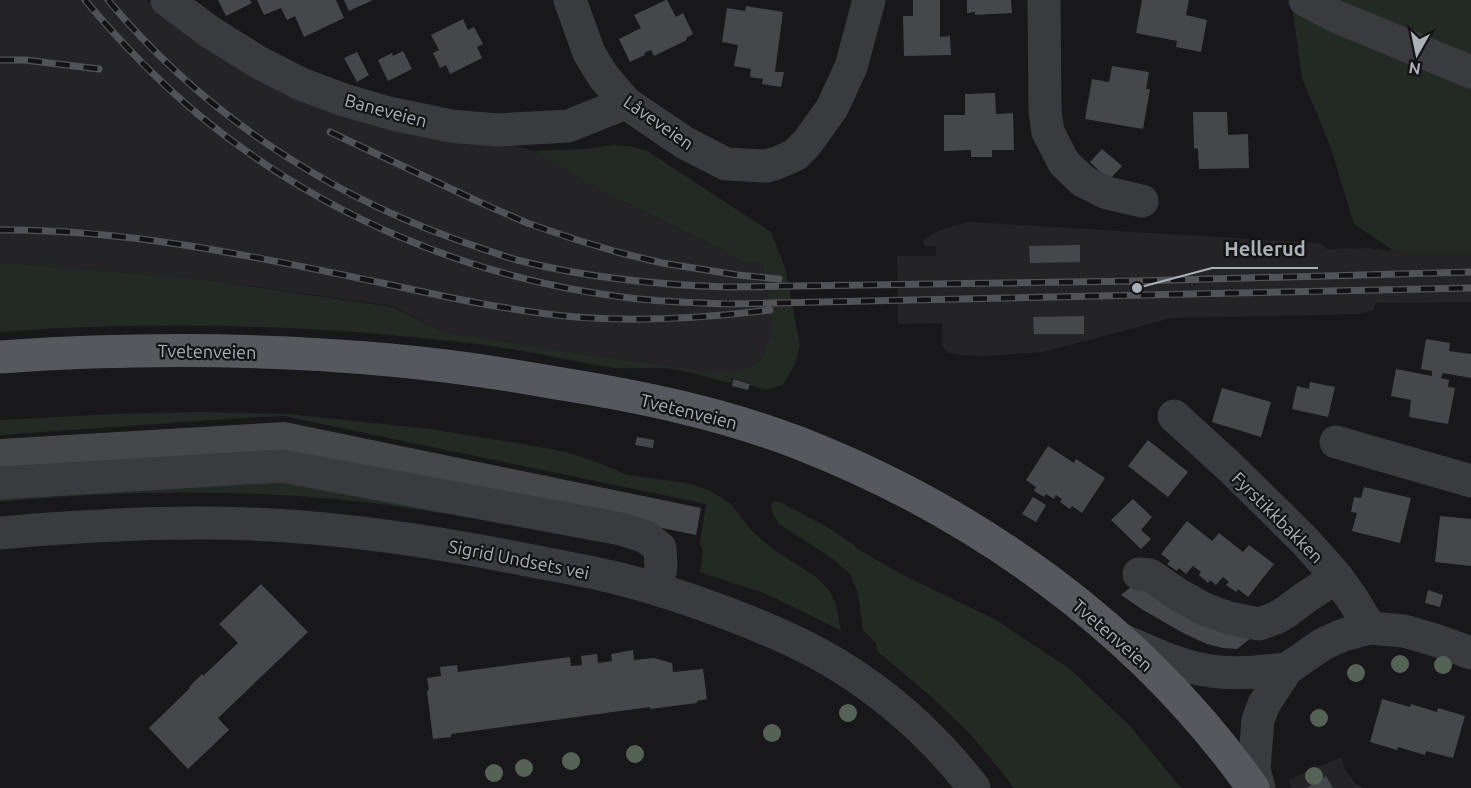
<svg xmlns="http://www.w3.org/2000/svg" width="1471" height="788" font-family="Ubuntu,sans-serif">
	<rect width="100%" height="100%" fill="#18181a"/>
	<path fill="#242427" d="M0,0H146L200,40L463,141L516,146L535,151L579,176L606,193L724,250L743,262L762,263L772,320V334L769,345L764,355L757,363L747,369L726,373L712,372L583,354L442,332L393,306L199,279L19,264H0Z
		M968,222L1319,243L1323,245L1327,249L1365,248L1394,251H1471V302L1376,303L1373,311L1366,312L1359,314L1171,318L1044,352L984,356L960,355L949,353L942,346V323L898,324L897,256H936V246H926L923,243L924,239L940,230Z
		M1341,757L1346,771L1355,783L1363,788H1292L1288,780Z"/>
	<path fill="#232a23" d="M1340,0H1471V57Z
		M1292,5L1471,79V251H1394L1354,224L1331,148L1302,78Z
		M613,145L628,146L646,150L771,232L785,268L800,345L795,364L783,385L766,390L750,385V383L732,378L730,383C708,378 686,370 664,368C642,367 621,370 600,366C561,359 523,350 484,345C324,325 161,320 0,332V264H19L199,279L393,307L442,332L583,354L712,372H732L747,369L757,363L764,355L772,334V320L762,263L743,262L724,250L606,193L535,151L587,149Z
		M200,412L288,414L430,429L518,443L566,452L591,460L628,475L686,483L709,490L731,504L751,530L763,541L776,551L816,577L829,590L836,605L841,631L826,623L766,594L700,572L703,551L700,544L706,504L284,416L256,417L0,435V420L114,414Z
		M276,481L479,519C431,512 383,503 334,499C223,489 111,491 0,502V495Z
		M775,501L782,503L827,527L853,544L856,548L897,572L996,620L1070,669L1131,727L1181,788H1013L1009,781L971,735L934,699L877,651L876,643L863,630L858,593L850,574L833,559L779,524L772,512L771,506L772,503Z"/>
	<path fill="#45474a" d="M218,0H250L252,3L226,16Z
		M257,0H336L344,18L304,37L295,16L287,20L281,8L264,15Z
		M344,0H373L349,11Z
		M666,0H667L676,17L683,13L693,34L686,38L687,40L654,56L651,50L644,53L645,55L630,62L619,39L641,28L634,15Z
		M913,0H940V37L950,36L951,55L904,56L903,16H913Z
		M967,0H1011L1012,13L975,15V12L967,13Z
		M1142,0H1189L1186,15L1207,20L1201,52L1176,47L1177,41L1136,33Z
		M746,6L783,12L775,72H784L781,87L762,84L763,79L750,77L751,69L734,66L738,45L722,42L727,8L745,11Z
		M463,19L468,30L474,27L483,44L477,47L482,58L450,74L446,65L440,68L433,53L439,50L431,35Z
		M403,51L412,69L388,81L378,60L392,53L393,56Z
		M357,52L369,75L357,82L344,58Z
		M1112,66L1149,72L1146,89H1150L1143,129L1085,119L1092,79L1109,82Z
		M995,93L996,114L1013,113L1014,150H992V157H971V150L944,151V115H965V94Z
		M1193,112H1227L1228,135L1248,134L1249,168L1199,169L1198,149L1194,148Z
		M1102,149L1122,166L1109,180L1090,162Z
		M1080,245V262L1030,263L1029,246Z
		M1084,316V334H1034L1033,317Z
		M1426,339L1450,343L1449,351L1471,354V378L1443,373L1441,378L1449,380L1448,387L1455,388L1448,424L1409,417L1411,400L1391,396L1396,369L1432,376V371L1421,369Z
		M733,379L750,384L748,390L732,386Z
		M1310,382L1335,387L1328,417L1292,409L1297,386L1309,389Z
		M1222,388L1271,402L1261,437L1212,422Z
		M285,422L701,508L696,535L284,450L0,467V439Z
		M637,437L654,440L653,448L635,445Z
		M1148,440L1188,472L1168,497L1128,466Z
		M1048,446L1074,463L1076,459L1105,478L1082,513L1072,506L1070,509L1060,502L1062,499L1056,495L1054,499L1046,494L1044,497L1034,491L1036,487L1026,480Z
		M1364,487L1411,498L1400,543L1352,531L1357,513L1351,512L1354,497L1361,498Z
		M1033,497L1046,505L1036,522L1022,514Z
		M1133,499L1152,517L1141,530L1151,539L1141,549L1111,520Z
		M1440,516L1471,519V566L1435,562Z
		M1187,521L1212,541L1219,533L1243,552L1249,545L1274,564L1248,597L1238,589L1236,592L1226,585L1229,582L1223,577L1216,585L1210,580L1208,583L1199,575L1201,572L1193,566L1186,574L1179,568L1177,571L1167,564L1170,561L1161,554Z
		M1140,580L1256,634L1237,649L1223,648L1207,644L1185,634L1143,610L1121,595Z
		M261,584L308,632L218,718L229,730L188,769L149,728L190,688L189,687L202,674L203,676L238,643L219,624Z
		M1428,590L1443,595L1440,607L1425,603Z
		M633,650L634,660L654,658L672,663L673,672L703,669L707,699L697,701V703L650,709V707L451,734V737L433,739L427,691L429,690L427,678L441,676L440,667L457,665L458,672L570,657L571,666L582,665L581,656L597,654L598,663L612,661L611,654Z
		M1382,699L1410,707L1411,704L1437,712L1438,708L1465,716L1453,758L1426,751L1425,755L1398,747L1397,750L1370,742Z
		M1326,776L1333,788H1307Z"/>
	<g fill="none" stroke-linecap="round" stroke-linejoin="round">
		<path stroke="#3a3b3f" stroke-width="33" d="M167,0L210,32L258,62L301,84L344,100L393,114L451,126L497,130L568,126L626,103
			M570,0L589,53L603,76L626,103L685,143L726,164L766,166L777,163L795,155L807,143L832,108L851,67L869,0
			M1044,0L1045,111L1048,132L1064,163L1083,181L1107,193L1142,201
			M1305,0L1335,16L1471,72
			M1174,416L1231,468L1305,541L1337,577L1355,603L1370,628
			M1336,442L1471,481
			M0,483L282,466L621,529L646,537L660,548L661,566L657,589
			M0,533C90,525 182,520 273,525C358,530 443,543 527,560C558,566 589,571 620,579C667,591 713,607 759,626C786,637 813,650 838,665C890,697 937,740 974,788
			M1139,574L1150,575L1179,595L1204,609L1229,618L1259,624L1276,618L1286,612L1306,597L1337,577
			M1122,640C1151,652 1180,667 1211,671C1236,675 1262,671 1287,669
			M1259,788L1254,769L1258,720L1264,704L1287,669L1323,644L1343,635L1370,628L1404,631L1435,640L1471,653"/>
		<path stroke="#56585d" stroke-width="33" d="M0,357C130,348 260,348 390,360C445,365 501,373 556,383C638,396 721,413 799,443C978,513 1141,630 1253,788"/>
		<defs>
			<path id="rail" d="M85,0C120,42 158,81 200,116C322,216 474,280 630,298C663,302 697,303 730,304L1471,288
				M108,0C199,109 319,190 452,238C475,246 498,255 521,261C589,278 658,285 728,287L1136,281L1471,272
				M0,60H25L99,69
				M330,132L477,201L527,223L574,239L617,252L662,263L738,275L779,279
				M0,230C130,229 256,257 382,283C446,297 510,311 575,317C640,322 705,318 770,310"/>
		</defs>
		<use href="#rail" stroke="#515357" stroke-width="7"/>
		<use href="#rail" stroke="#131315" stroke-width="4.5" stroke-dasharray="14" stroke-linecap="butt"/>
	</g>
	<g fill="#546355">
		<circle cx="1400" cy="664" r="9"/>
		<circle cx="1443" cy="665" r="9"/>
		<circle cx="1356" cy="673" r="9"/>
		<circle cx="848" cy="713" r="9"/>
		<circle cx="1319" cy="718" r="9"/>
		<circle cx="772" cy="733" r="9"/>
		<circle cx="635" cy="754" r="9"/>
		<circle cx="571" cy="761" r="9"/>
		<circle cx="524" cy="768" r="9"/>
		<circle cx="494" cy="773" r="9"/>
		<circle cx="1314" cy="776" r="9"/>
	</g>
	<g text-anchor="middle" dominant-baseline="central" stroke-width="4.5" stroke-linejoin="round" paint-order="stroke">
		<g font-size="18" fill="#acb1b8" stroke="#131315">
			<text transform="translate(386 110) rotate(15)">Baneveien</text>
			<text transform="translate(659 122) rotate(35)">Låveveien</text>
			<text transform="translate(207 351) rotate(1)">Tvetenveien</text>
			<text transform="translate(689 411) rotate(14)">Tvetenveien</text>
			<text transform="translate(1278 517) rotate(45)">Fyrstikkbakken</text>
			<text transform="translate(519 559) rotate(11)">Sigrid Undsets vei</text>
			<text transform="translate(1113 635) rotate(41)">Tvetenveien</text>
		</g>
	</g>
	<path fill="none" stroke="#acb1b8" stroke-width="2" d="M1137 288L1212 268H1318"/>
	<circle fill="#acb1b8" stroke="#131315" stroke-width="2" cx="1137" cy="288" r="6"/>
	<g font-size="20" text-anchor="middle" font-weight="bold" fill="#acb1b8" stroke="#131315" stroke-width="4.5" stroke-linejoin="round" paint-order="stroke">
		<text x="1265" y="256">Hellerud</text>
	</g>
	<g transform="translate(1417 54) rotate(189)" stroke="#131315" stroke-width="4.5" paint-order="stroke">
	<path d="M0-4.5L10 22L0 15L-10 22Z" fill="#acb1b8"/>
	<text y="-9" font-size="16" font-weight="bold" text-anchor="middle" fill="#acb1b8">N</text>
	</g>
</svg>
